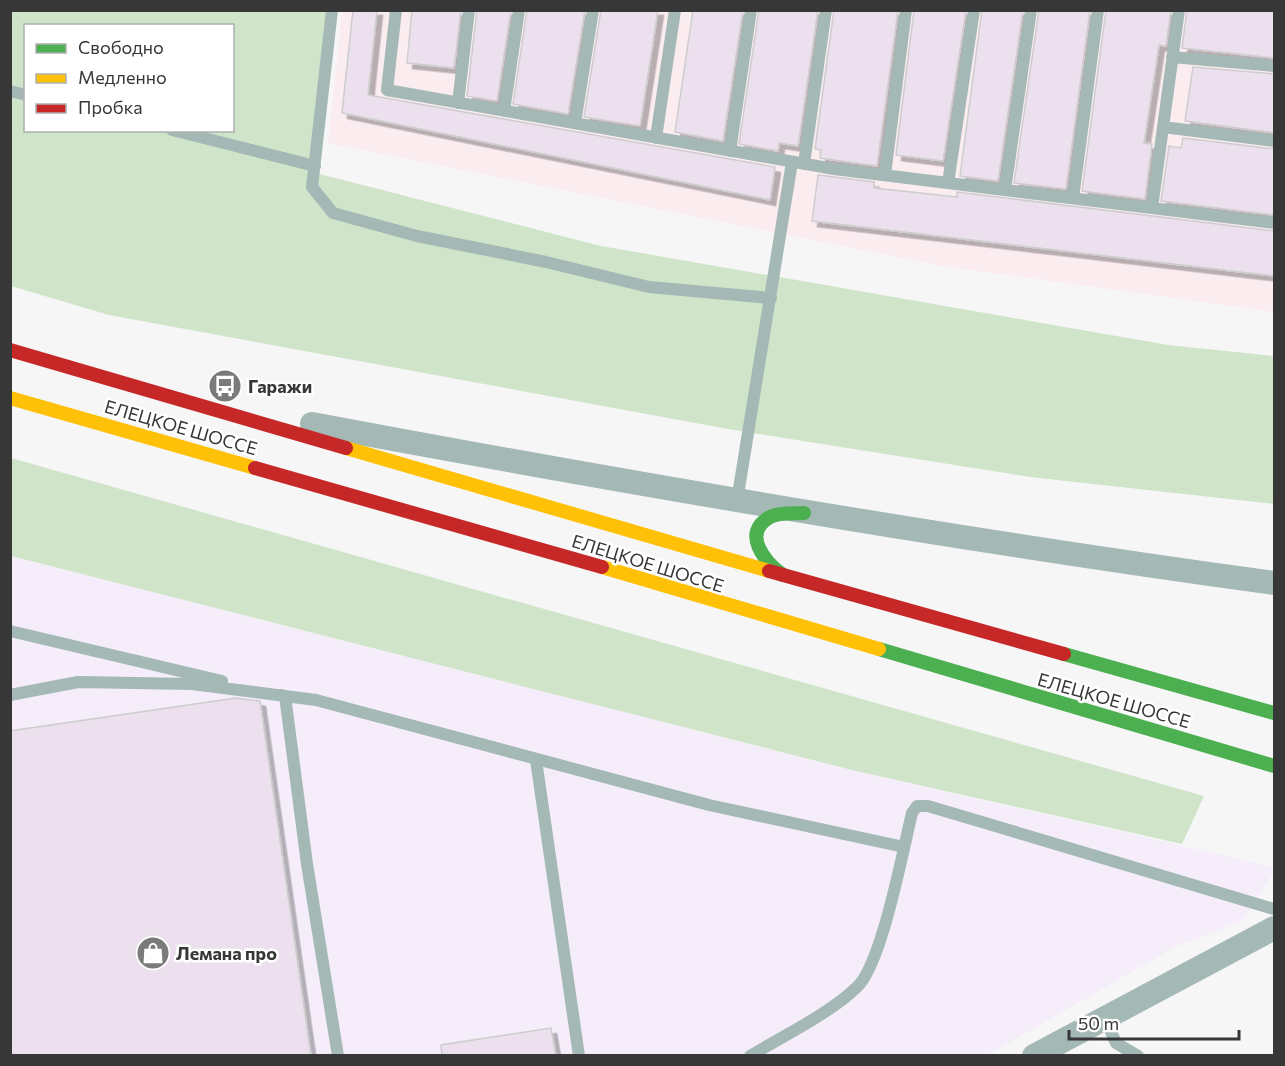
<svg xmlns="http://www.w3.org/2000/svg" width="1285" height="1066" font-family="Commissioner,sans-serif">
	<defs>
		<filter id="shadow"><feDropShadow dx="5.5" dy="5.5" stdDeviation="0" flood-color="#0004"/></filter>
	</defs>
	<rect width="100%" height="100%" fill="#f6f6f7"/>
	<path fill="#f5edf9" d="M10,556L852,770L1274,867V872L1242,921L1173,948L988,1055H11Z"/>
	<path fill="#fbecf0" d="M342,11H1274V312L941,266L328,143Z"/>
	<path fill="#cfe4c8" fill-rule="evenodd" d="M10,11H326L308,171L601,246L1168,345L1274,356V504L1030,477L728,429L109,315L11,286ZM26,26H232V130H26Z
		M11,458L1204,796L1182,844L852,770L11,556Z"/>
	<path fill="#ece0ee" stroke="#cdcdcd" stroke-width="1.5" filter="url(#shadow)" d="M353,10H377L368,95L775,167L770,200L342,113Z
		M412,10H461L454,68L407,63Z
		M477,10H511L497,101L467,96Z
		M527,10H585L568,114L513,104Z
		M601,10H658L640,126L584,117Z
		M693,10H743L723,141L675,132Z
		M759,10H818L798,146L779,143L778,151L739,144Z
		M834,10H898L877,166L820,158L821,150L815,149Z
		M914,10H966L943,161L896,155Z
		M982,10H1023L998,181L960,176Z
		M1039,10H1090L1066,189L1014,183Z
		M1106,10H1171L1166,46L1159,45L1144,143L1152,144L1145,199L1082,191Z
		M1187,10H1275V58L1182,48Z
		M1193,67L1275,74V133L1185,121Z
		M1183,138L1275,149V215L1161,201L1169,146L1181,148Z
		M818,175L874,182V188L957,197V192L1275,231V276L812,221Z
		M236,698L260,701L311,1056H10V731Z
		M551,1028L556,1056H442L441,1045Z"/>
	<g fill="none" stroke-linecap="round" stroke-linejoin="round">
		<path stroke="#a4b8b6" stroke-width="12" d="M332,10L312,187L333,213L417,236L546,262L649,287L771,298
			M396,10L387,90L834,169L1274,223
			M1172,57L1274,66
			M10,91L26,95
			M458,103L469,10
			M504,111L519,10
			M575,123L593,10
			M1163,127L1274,141
			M172,130L315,166
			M656,138L675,10
			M730,151L751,10
			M804,164L826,10
			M885,175L906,10
			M948,183L974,10
			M1005,190L1031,10
			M1073,198L1098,10
			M1152,208L1179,10
			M737,501L792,162
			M10,631L222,681
			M10,695L78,682L192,684L316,700L709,805L904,847
			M280,695L285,696L307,864L338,1056
			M536,760L579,1056
			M1105,1018L1116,1043L1138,1056
			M750,1056C783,1036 831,1013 858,986C882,962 903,850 912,813L917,806H928L1274,909"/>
		<path stroke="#a4b8b6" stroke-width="24" d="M312,424C632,484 952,539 1274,583
			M1034,1056L1274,928"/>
		<path stroke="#4caf50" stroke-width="14" d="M783,575C766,563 740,533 770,517C780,512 793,514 804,513
			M879,649L1274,766
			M1064,654L1274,713"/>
		<path stroke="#ffc107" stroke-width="14" d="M10,398L255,468
			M346,448L769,571
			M602,567L879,649"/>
		<path stroke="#c62828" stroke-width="14" d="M10,350L346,448
			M255,468L602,567
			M769,571L1064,654"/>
	</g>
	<defs>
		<symbol id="bus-disc" viewBox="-11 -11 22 22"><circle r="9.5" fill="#7a7a7b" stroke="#fff"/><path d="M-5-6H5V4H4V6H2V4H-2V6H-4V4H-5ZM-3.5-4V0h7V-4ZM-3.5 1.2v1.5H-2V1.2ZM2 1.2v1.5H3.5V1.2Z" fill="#fff"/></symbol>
		<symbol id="shop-disc" viewBox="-11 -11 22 22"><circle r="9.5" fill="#7a7a7b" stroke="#fff"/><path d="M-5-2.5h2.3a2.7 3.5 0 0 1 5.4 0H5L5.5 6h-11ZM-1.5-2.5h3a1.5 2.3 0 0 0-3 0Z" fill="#fff"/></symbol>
	</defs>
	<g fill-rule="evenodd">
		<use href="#bus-disc" x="206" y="367" width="38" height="38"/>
		<use href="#shop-disc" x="134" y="934" width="38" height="38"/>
	</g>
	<g text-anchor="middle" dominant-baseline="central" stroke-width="5" stroke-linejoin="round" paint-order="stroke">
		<g font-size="18" font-weight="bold" fill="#373738" stroke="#fff" text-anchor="start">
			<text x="248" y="386">Гаражи</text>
			<text x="176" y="953">Лемана про</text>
		</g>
		<g font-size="18" fill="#373738" stroke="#fff">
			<text transform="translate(181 427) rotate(16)">ЕЛЕЦКОЕ ШОССЕ</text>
			<text transform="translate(648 563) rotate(17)">ЕЛЕЦКОЕ ШОССЕ</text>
			<text transform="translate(1114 700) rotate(16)">ЕЛЕЦКОЕ ШОССЕ</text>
		</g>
	</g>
	<rect width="1285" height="1066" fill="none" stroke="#373738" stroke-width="24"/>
	<rect x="24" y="24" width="210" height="108" fill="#ffffff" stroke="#afafaf" stroke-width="1.5"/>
	<rect x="36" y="44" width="30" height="9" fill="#4caf50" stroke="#afafaf" stroke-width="1.5"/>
	<text x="78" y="54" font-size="18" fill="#373738">Свободно</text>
	<rect x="36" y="74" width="30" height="9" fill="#ffc107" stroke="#afafaf" stroke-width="1.5"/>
	<text x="78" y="84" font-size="18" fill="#373738">Медленно</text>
	<rect x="36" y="104" width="30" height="9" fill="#c62828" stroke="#afafaf" stroke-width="1.5"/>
	<text x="78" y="114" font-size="18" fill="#373738">Пробка</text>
	<path d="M1069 1030v9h170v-9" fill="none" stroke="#373738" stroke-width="3"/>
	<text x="1078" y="1030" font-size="18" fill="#373738" stroke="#ffffff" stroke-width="4.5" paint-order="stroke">50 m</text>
</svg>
